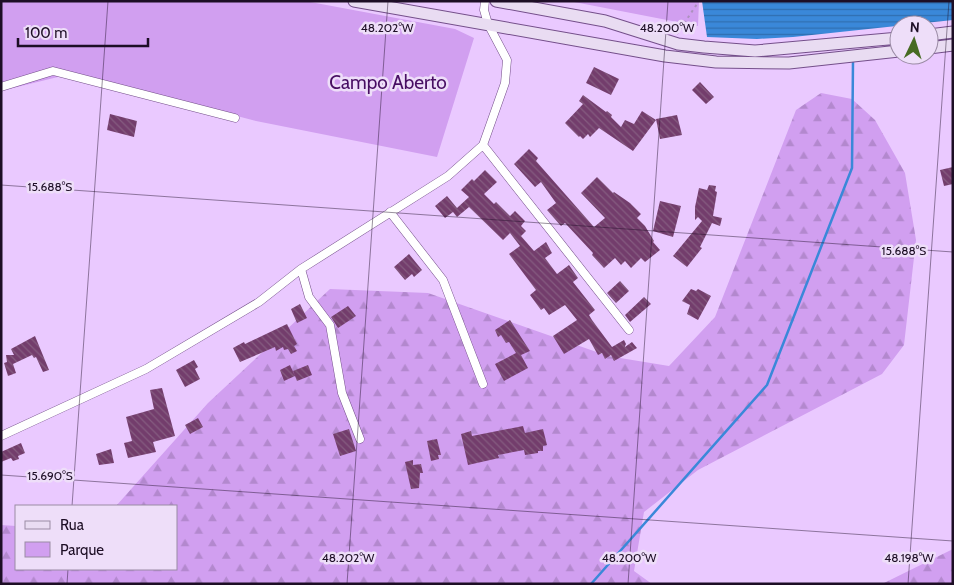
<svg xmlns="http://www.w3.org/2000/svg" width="954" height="585" font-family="Cabin,sans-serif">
	<defs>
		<pattern id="forest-firs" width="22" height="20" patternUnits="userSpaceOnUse" patternTransform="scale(1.25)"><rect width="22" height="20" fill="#d19ff0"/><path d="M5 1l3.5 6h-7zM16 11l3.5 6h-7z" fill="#b388ce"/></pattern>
		<pattern id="water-rules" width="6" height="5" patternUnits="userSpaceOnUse" patternTransform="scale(1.25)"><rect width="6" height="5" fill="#3a88d9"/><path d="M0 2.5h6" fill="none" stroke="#306eb0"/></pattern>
		<pattern id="building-back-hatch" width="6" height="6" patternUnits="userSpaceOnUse" patternTransform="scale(1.25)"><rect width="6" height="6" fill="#733d6c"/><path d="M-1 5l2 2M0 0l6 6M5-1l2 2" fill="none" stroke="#855c80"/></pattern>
	</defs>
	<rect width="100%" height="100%" fill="#eac9ff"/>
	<path fill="url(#forest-firs)" d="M821,93L852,99L875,120L905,173L916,240L904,345L882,374L698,470L644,512L634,571L652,584H1V525L16,526V569H176V506H116L208,403L330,289L428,293L608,356L669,366L715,317L796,110Z
		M953,549V584H882Z"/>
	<path fill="#d19ff0" d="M1,1H305L455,29L474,38L437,157L256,121L74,73L1,91Z
		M569,1H699L698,26Z"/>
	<path fill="url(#water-rules)" d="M702,1H953V20L793,37L757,39L707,37Z"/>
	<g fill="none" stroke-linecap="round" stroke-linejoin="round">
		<path stroke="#3a88d9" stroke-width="2.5" d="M591,584L767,385L852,168L853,61"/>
	</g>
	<path fill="url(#building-back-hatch)" d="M594,67L619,79L611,95L586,83Z
		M700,82L714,97L706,104L692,90Z
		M583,95L606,112L607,111L612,115L611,117L621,127L625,120L634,124L642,111L656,120L633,151L599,128L590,137L588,134L583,139L580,136L579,137L565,123L583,104L579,101Z
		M110,114L137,121L134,137L107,130Z
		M677,115L682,135L660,139L656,119Z
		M529,149L538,158L536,161L594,227L605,218L581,193L597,177L613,193L614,192L630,203L641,214L637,218L645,226L654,241L653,242L660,250L645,262L641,258L631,268L625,261L621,265L615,258L604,268L592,255L593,253L565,223L561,226L547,210L556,203L541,182L535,187L514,164Z
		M953,167V184L944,186L940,170Z
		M485,170L497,182L484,194L494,204L496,202L510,216L515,211L525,221L521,226L526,231L521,236L534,251L546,242L552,253L545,258L557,274L569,265L578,278L573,282L595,310L589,315L592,320L612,347L624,340L626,344L625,346V347L632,342L637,348L614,361L611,355L605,359L602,353L598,355L589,339L564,354L553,336L577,320L565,305L549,315L544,308L541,310L530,295L536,290L509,254L520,246L510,233L503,240L469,207L457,217L453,212L445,218L435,206L447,196L457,208L469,197L461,190L472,179L474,181Z
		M709,185L716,186L715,191L717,192L713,216L722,218L720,226L712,223L700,247L702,248L687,267L673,256L702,221L698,217L695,220V207L699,188L707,190Z
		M660,201L681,206L673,237L653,231Z
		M409,254L422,270L414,277L412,274L405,280L394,267Z
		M620,281L629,291L616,303L607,293Z
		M691,289L696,291L698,289L711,296L698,320L687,314L690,305L682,301Z
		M644,297L651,304L630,322L625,315Z
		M300,304L307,318L297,323L291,309Z
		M348,306L356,316L338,328L331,317Z
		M510,320L530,351L521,355L528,368L504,381L495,364L516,353L509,342L506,343L501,335L498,337L495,330Z
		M287,324L297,344L294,346L297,351L291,354L288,349L284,350L283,347L276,351L275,347L240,362L233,348L244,342L245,344Z
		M35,336L49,370L43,372L36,357L34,358L32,355L13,364L16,373L8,376L4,363L7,362L6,355H14L11,349Z
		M194,360L198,367L195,369L200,379L185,387L176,370Z
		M290,365L295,376L284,381L280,370Z
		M308,365L312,375L297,381L293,371Z
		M162,388L175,436L153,442L156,452L128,458L124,443L132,441L126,417L154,409L150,390Z
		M198,418L203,427L190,434L185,425Z
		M523,426L525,433L543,429L547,445L543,446V451H538V453L525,455L524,450L498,455L499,458L468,465L461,434L471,431L472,436Z
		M349,429L356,451L340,456L333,434Z
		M437,439L441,455H438L439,459L431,461L427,441Z
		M21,443L25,453L18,456L19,459L13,461L11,458L1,462V452Z
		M111,449L114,463L99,465L96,454Z
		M413,460V465L421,464L423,473H420L419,488L411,489L405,462Z"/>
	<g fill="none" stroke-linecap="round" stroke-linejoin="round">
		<defs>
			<path id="street" d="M1,87L53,71L235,118
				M483,145L629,330
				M390,212L443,280L483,384
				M301,269L309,297L330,325L342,393L360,439
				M1,436L146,369L259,302L301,269L448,176L483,145L505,83L507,60L488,24L484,10L485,1"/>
			<path id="secondary" d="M354,1L665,56L716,62L789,63L899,51
				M496,1L605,21L678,44L704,47L755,51L899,38
				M929,35L953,32
				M929,48L953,45"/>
		</defs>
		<use href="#street" stroke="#744f8a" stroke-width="9"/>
		<use href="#secondary" stroke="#744f8a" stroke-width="13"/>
		<path stroke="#ac91bd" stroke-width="2" stroke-dasharray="2.5 4" stroke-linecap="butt" d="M677,34L699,1"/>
		<use href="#street" stroke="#fff" stroke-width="8"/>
		<use href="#secondary" stroke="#e9dcf2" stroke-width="11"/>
	</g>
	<path fill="none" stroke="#1d0e25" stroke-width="1" stroke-opacity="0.45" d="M1,185L953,252M1,475L953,541M72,506L108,1M67,584L68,569M347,584L388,1M628,584L668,1M908,584L949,1"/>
	<g text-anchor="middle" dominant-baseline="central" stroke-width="5" stroke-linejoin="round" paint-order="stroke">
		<g font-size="19" fill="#480e63" stroke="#eedef9">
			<text x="388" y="82">Campo Aberto</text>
		</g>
	</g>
	<g font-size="12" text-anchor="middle" fill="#1d0e25" stroke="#eedef9" stroke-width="5" stroke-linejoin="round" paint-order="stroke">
		<text x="387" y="32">48.202°W</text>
		<text x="667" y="32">48.200°W</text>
		<text x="50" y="191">15.688°S</text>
		<text x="904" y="255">15.688°S</text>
		<text x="50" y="480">15.690°S</text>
		<text x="348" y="562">48.202°W</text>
		<text x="629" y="562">48.200°W</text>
		<text x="909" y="562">48.198°W</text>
	</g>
	<rect width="954" height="585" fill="none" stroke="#1d0e25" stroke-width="5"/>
	<rect x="15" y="505" width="162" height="65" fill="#eedef9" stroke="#9a8ba4"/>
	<rect x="25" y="521" width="25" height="8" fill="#e9dcf2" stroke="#9a8ba4"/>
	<text x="60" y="530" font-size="15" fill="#1d0e25">Rua</text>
	<rect x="25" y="542" width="25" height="15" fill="#d19ff0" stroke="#9a8ba4"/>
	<text x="60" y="555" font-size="15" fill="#1d0e25">Parque</text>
	<g transform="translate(914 40) rotate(4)"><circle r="24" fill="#eedef9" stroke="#9a8ba4"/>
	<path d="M0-4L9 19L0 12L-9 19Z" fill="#476b23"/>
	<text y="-8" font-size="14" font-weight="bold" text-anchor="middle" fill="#1d0e25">N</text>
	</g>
	<path d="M18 38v8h130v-8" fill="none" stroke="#1d0e25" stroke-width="2.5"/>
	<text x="25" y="38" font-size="15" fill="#1d0e25" stroke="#eedef9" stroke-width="4" paint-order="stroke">100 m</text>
</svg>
